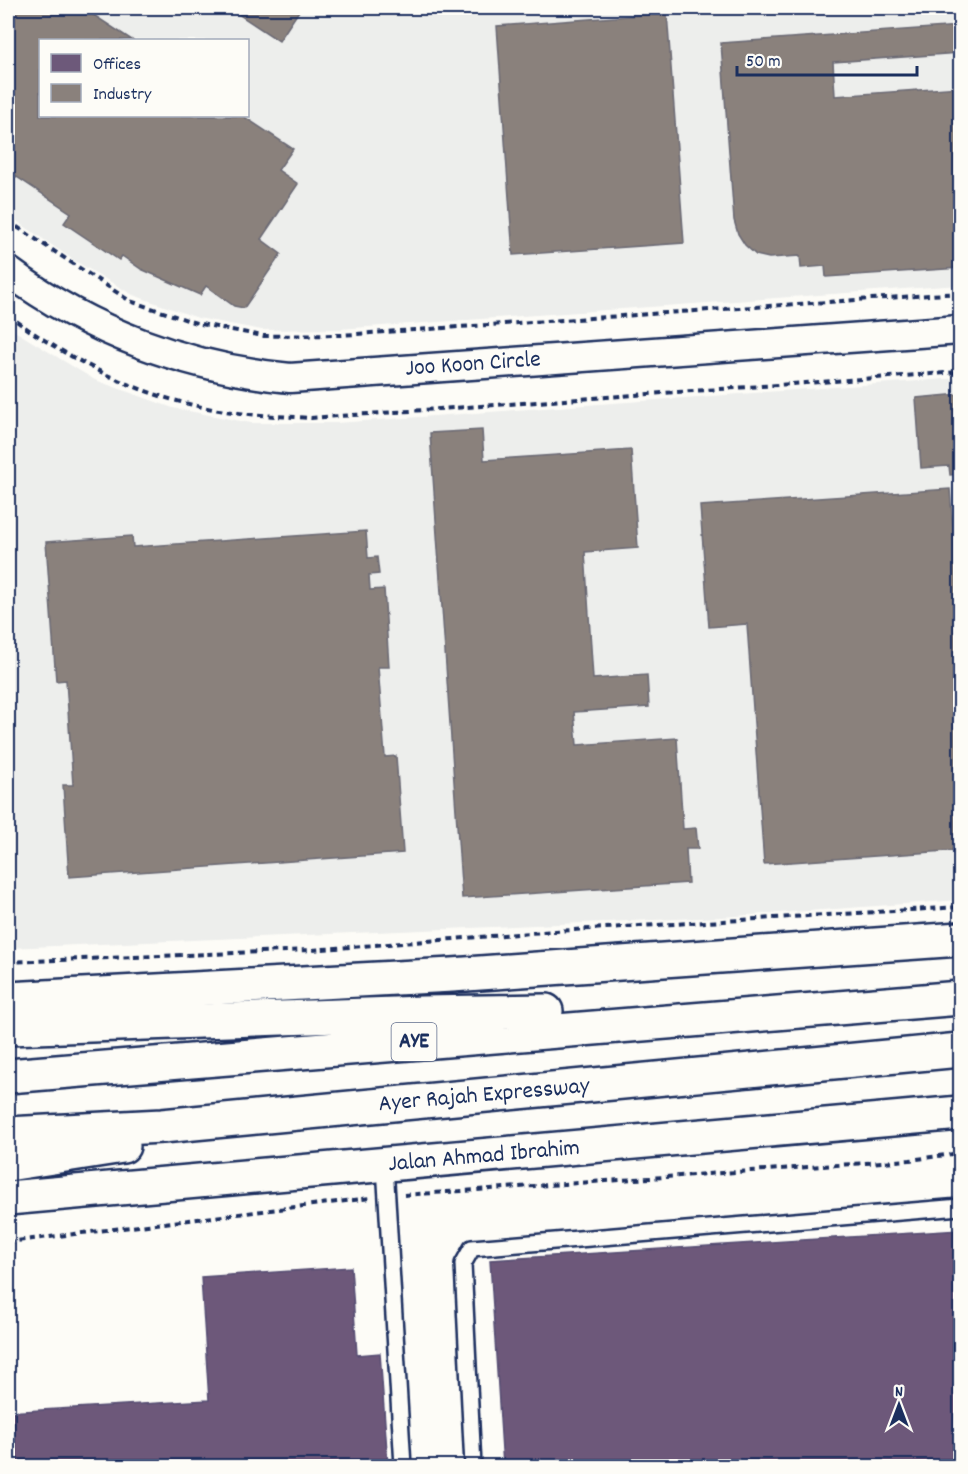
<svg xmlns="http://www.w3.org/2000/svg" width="968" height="1474" font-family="Dekko,sans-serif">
	<rect width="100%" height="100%" fill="#fdfcf7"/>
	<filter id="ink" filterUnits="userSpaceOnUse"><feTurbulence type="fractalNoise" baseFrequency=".0167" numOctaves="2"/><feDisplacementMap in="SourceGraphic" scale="12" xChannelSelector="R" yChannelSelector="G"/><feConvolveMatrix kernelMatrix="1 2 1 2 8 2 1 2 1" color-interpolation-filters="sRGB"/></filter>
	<g filter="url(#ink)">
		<path fill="#edeeec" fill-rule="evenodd" d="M8,8H960V285L339,329L262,330L198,318L133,295L75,261L8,215ZM40,40H248V116H40Z
			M8,327L95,380L173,408L251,423H336L960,378V900L722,917L8,948Z"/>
		<path fill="#6d597a" stroke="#544c72" stroke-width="1.5" d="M960,1230V1466H503L490,1260Z
			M351,1267L357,1355L380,1353L388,1466H8V1412L209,1400L201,1277Z"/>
		<path fill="#8a817c" stroke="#696873" stroke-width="1.5" d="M16,8H83L132,40H40V116H243L293,149L278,170L298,184L261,239L281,254L244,308L234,306L206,286L200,295L141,269L122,256L119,260L64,223L71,213L8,171V19Z
			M229,8H301L279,41Z
			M667,13L684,243L513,255L497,26Z
			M960,26V53L833,62L835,96L960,87V268L826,277L825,266L801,268L800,256L769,258L756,255L745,245L738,234L734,220L721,43Z
			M960,394V474L950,475L949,466L921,468L916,398Z
			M482,430L484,460L631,450L638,548L585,552L593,679L647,675L649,707L574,712L577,745L677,738L683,829L696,828L698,849H686L688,883L462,898L430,433Z
			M950,489L960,621V850L764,864L747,624L709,627L700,506Z
			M366,531L368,558L377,557L379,574L369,575L370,590L384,589L389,667H378L385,757L396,756L403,853L69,877L63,785H73L66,680L56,681L46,542L132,536L133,547Z"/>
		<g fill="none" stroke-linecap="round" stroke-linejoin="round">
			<defs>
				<path id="service" d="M385,1166L403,1466
					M473,1466L463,1264L472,1248L960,1207"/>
				<path id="minor" d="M8,271C90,332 188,368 290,378L960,330"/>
				<path id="primary" d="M8,999L452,975L960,939
					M8,1198L960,1113"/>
				<path id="motorway" d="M8,1028L423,1013L546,1011
					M8,1076L960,998
					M8,1134L162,1126L960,1050
					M8,1164L123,1146"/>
			</defs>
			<use href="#service" stroke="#1b2f5e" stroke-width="20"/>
			<use href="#minor" stroke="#1b2f5e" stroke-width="33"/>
			<use href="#primary" stroke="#1b2f5e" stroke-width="38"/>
			<use href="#motorway" stroke="#1b2f5e" stroke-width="38"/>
			<path stroke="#1b2f5e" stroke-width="4" stroke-dasharray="6 4.5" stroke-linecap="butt" d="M8,221L130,301L196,323L263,336L341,335L960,293
				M8,315C75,364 149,402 233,412C259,416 285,416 311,418L960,372
				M8,962L311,950L556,931L960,907
				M404,1195L910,1160L960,1153
				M8,1242L370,1198"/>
			<use href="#service" stroke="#fdfcf7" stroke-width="15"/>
			<use href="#minor" stroke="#fdfcf7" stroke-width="28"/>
			<use href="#primary" stroke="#fdfcf7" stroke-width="33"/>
			<use href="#motorway" stroke="#fdfcf7" stroke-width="33"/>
		</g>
	</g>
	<g text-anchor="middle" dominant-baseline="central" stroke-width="6" stroke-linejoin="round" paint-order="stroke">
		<rect fill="#fdfcf7" stroke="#5f6c8c" stroke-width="1.5" x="391.5" y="1023" width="45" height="38" rx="4.5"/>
		<g font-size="22" font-weight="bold" fill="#1b2f5e">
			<text x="414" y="1042">AYE</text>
		</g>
		<g font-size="24" fill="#1b2f5e" stroke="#fdfcf7">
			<text transform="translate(473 365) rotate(-4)">Joo Koon Circle</text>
			<text transform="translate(484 1096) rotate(-5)">Ayer Rajah Expressway</text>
			<text transform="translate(484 1157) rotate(-5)">Jalan Ahmad Ibrahim</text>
		</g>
	</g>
	<rect width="968" height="1474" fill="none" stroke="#fdfcf7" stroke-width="30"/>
	<rect x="15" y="15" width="938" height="1444" fill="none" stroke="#1b2f5e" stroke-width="2" filter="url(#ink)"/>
	<rect x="39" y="39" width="210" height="78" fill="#fdfcf7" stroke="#a3aaba" stroke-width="1.5"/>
	<rect x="51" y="54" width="30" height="18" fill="#6d597a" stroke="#a3aaba" stroke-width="1.5"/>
	<text x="93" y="69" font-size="18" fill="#1b2f5e">Offices</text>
	<rect x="51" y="84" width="30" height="18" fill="#8a817c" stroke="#a3aaba" stroke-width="1.5"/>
	<text x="93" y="99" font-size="18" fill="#1b2f5e">Industry</text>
	<g transform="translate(899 1405)" stroke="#fdfcf7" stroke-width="4.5" paint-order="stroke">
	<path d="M0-4.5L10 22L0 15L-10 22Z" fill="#1b2f5e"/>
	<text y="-9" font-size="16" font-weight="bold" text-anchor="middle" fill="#1b2f5e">N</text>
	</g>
	<path d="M737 66v9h180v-9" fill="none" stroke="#1b2f5e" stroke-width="3"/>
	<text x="746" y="66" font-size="18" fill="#1b2f5e" stroke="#fdfcf7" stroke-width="4.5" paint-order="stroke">50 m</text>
</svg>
